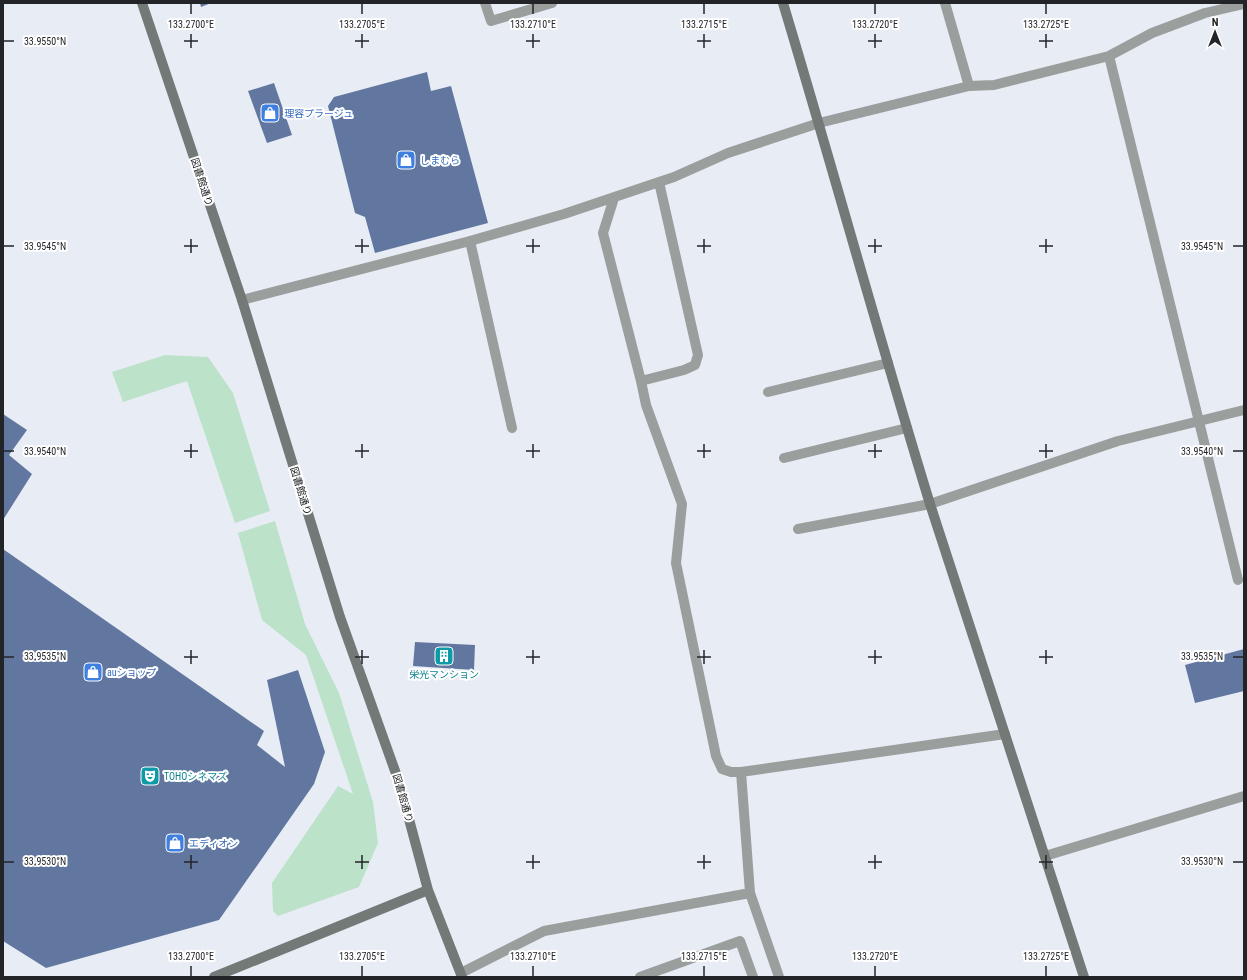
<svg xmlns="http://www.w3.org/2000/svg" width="1247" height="980" font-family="'Roboto Condensed','Noto Sans JP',sans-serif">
	<rect width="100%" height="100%" fill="#e8ecf5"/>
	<path fill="#bce2c9" d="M165,355L208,357L233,393L270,511L235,523L187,381L123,402L112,372Z
		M275,521L305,624L339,693L373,802L378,843L359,887L278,916L273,911L272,883L338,786L353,794L306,655L262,620L238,533Z"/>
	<path fill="#6277a0" d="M200,3H211L201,7Z
		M427,72L431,91L451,86L488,223L375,253L365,217L355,213L328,106L334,97Z
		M274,83L292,135L267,143L248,91Z
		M3,414L27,430L9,455L32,474L3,520Z
		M3,549L264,731L257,745L285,767L267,680L298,670L325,752L314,784L219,920L46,968L3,941Z
		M415,642L475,645L474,670L413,666Z
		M1244,649V691L1195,703L1185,665Z"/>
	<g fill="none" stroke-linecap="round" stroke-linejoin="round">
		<path stroke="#9a9e9c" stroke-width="10" d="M640,977L740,941L753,977"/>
		<path stroke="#9a9e9c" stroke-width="10" d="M485,3L491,21L552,3
			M945,3L969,86
			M1109,56L1238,580
			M614,198L603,233L641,381L684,370L695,365L698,355L659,182
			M470,241L512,428
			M242,300L470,241L564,214L674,177L728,153L819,123L969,86L994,85L1109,56L1152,33L1205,13L1244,4
			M641,381L646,405L682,504L676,563L716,756L722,769L731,772H741L1005,734
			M768,392L888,363
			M784,458L907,428
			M798,529L930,504L1118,441L1244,410
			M741,772L750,893L779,977
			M1045,856L1244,796
			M461,973L544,931L750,893"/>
		<path stroke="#737976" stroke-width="10" d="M142,3L242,300L340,617L399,782L428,890L462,977
			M783,3C833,169 879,338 930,504L1084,977
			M214,977L428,890"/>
	</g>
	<path fill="none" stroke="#232428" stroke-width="1.5" d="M191,4V14M362,4V14M533,4V14M704,4V14M875,4V14M1046,4V14M191,34V48M362,34V48M533,34V48M704,34V48M875,34V48M1046,34V48M4,41H14M184,41H198M355,41H369M526,41H540M697,41H711M868,41H882M1039,41H1053M191,239V253M362,239V253M533,239V253M704,239V253M875,239V253M1046,239V253M4,246H14M184,246H198M355,246H369M526,246H540M697,246H711M868,246H882M1039,246H1053M1233,246H1243M191,444V458M362,444V458M533,444V458M704,444V458M875,444V458M1046,444V458M4,451H14M184,451H198M355,451H369M526,451H540M697,451H711M868,451H882M1039,451H1053M1233,451H1243M191,650V664M362,650V664M533,650V664M704,650V664M875,650V664M1046,650V664M4,657H14M184,657H198M355,657H369M526,657H540M697,657H711M868,657H882M1039,657H1053M1233,657H1243M191,855V869M362,855V869M533,855V869M704,855V869M875,855V869M1046,855V869M4,862H14M184,862H198M355,862H369M526,862H540M697,862H711M868,862H882M1039,862H1053M1233,862H1243M191,966V976M362,966V976M533,966V976M704,966V976M875,966V976M1046,966V976"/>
	<defs>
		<symbol id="shop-square" viewBox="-11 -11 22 22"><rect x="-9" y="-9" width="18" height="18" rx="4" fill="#3f7fe0" stroke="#fff"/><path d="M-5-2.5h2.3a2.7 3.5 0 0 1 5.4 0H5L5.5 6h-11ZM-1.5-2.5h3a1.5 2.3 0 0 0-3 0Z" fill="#fff"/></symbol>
		<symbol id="building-square" viewBox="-11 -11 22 22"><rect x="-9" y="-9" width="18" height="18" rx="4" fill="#0f9aa8" stroke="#fff"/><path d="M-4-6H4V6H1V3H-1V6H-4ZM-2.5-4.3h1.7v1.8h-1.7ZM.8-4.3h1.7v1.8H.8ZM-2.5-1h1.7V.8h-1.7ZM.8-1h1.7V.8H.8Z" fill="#fff"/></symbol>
		<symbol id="theatre-square" viewBox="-11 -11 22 22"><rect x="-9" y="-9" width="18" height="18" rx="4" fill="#0f9aa8" stroke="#fff"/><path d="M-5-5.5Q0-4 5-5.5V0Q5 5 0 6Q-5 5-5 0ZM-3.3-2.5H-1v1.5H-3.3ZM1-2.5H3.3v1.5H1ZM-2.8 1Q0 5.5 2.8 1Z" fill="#fff"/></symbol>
	</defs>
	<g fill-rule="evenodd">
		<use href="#shop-square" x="259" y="102" width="22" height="22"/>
		<use href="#shop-square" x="395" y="149" width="22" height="22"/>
		<use href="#building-square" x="433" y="645" width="22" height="22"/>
		<use href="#shop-square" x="82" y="661" width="22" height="22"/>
		<use href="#theatre-square" x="139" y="765" width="22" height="22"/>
		<use href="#shop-square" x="164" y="832" width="22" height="22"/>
	</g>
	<g text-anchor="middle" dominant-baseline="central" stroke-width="4" stroke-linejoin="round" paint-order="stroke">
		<g font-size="10" fill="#366cbe" stroke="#fff" text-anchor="start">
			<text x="284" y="113">理容プラージュ</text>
			<text x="420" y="160">しまむら</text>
			<text x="107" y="672">auショップ</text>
			<text x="189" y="843">エディオン</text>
		</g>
		<g font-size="10" fill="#232428" stroke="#fff">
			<text transform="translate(202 182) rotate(72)">図書館通り</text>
			<text transform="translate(301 491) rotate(73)">図書館通り</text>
			<text transform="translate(403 798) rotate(74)">図書館通り</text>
		</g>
		<g font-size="10" fill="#0d838f" stroke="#fff">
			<text x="444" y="674">栄光マンション</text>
			<text x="164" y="776" text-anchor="start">TOHOシネマズ</text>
		</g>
	</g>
	<g font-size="10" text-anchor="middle" fill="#232428" stroke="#fff" stroke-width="4" stroke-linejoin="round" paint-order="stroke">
		<text x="191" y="28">133.2700°E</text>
		<text x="362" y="28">133.2705°E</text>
		<text x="533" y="28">133.2710°E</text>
		<text x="704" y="28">133.2715°E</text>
		<text x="875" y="28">133.2720°E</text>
		<text x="1046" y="28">133.2725°E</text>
		<text x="45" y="45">33.9550°N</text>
		<text x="45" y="250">33.9545°N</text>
		<text x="1202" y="250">33.9545°N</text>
		<text x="45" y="455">33.9540°N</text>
		<text x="1202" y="455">33.9540°N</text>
		<text x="45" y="660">33.9535°N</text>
		<text x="1202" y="660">33.9535°N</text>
		<text x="45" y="865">33.9530°N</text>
		<text x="1202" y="865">33.9530°N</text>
		<text x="191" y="960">133.2700°E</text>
		<text x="362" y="960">133.2705°E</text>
		<text x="533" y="960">133.2710°E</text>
		<text x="704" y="960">133.2715°E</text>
		<text x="875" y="960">133.2720°E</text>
		<text x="1046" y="960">133.2725°E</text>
	</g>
	<rect width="1247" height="980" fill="none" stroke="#232428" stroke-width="8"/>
	<g transform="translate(1215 32)" stroke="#ffffff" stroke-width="3" paint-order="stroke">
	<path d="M0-3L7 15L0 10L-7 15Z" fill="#232428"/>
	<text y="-6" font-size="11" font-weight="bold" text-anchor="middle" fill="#232428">N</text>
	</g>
</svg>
